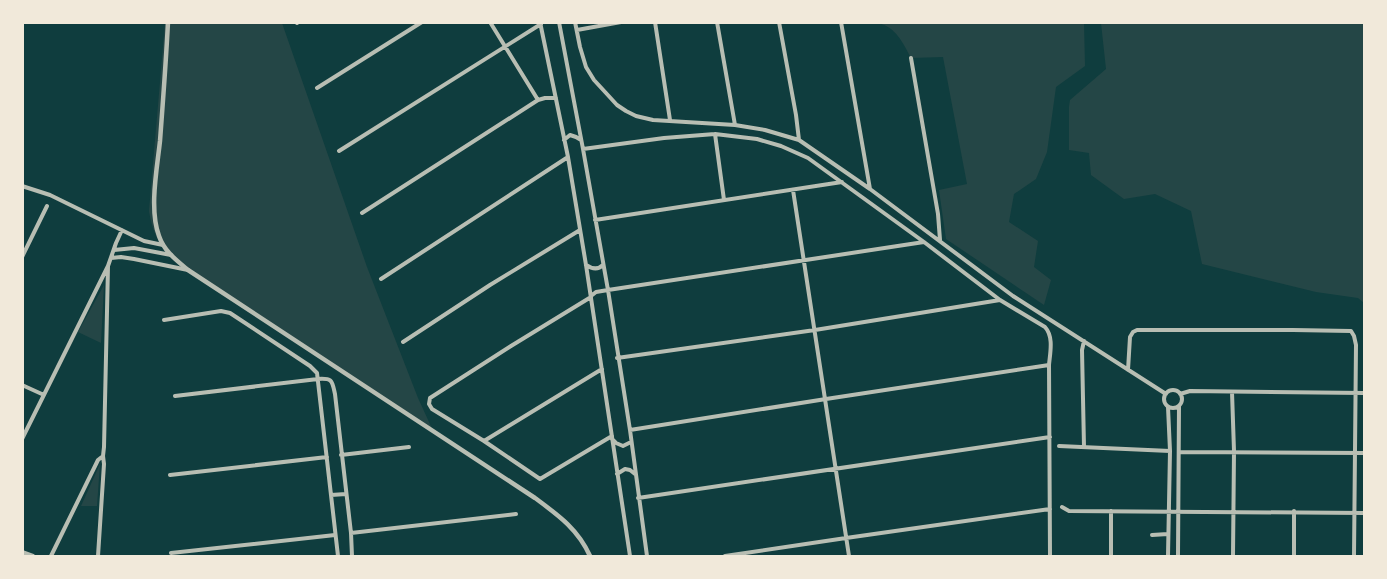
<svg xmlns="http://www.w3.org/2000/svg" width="1387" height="579" font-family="Merriweather,serif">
	<rect width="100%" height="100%" fill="#0f3d3e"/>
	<path fill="#244646" d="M165,23H282L367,267L418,398L434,433L173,260C159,245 152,231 149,211Z
		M878,23H1084L1085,66L1056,87L1047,152L1036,179L1014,194L1009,222L1038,241L1034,267L1051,280L1044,305L946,239L939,190L967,184L943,57L911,58C903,43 896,27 878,23Z
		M1101,23H1364V303L1358,298L1316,292L1202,264L1191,211L1155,194L1124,199L1091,175L1089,153L1069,150V107L1070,100L1106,69Z
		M104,285L101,343L78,332Z
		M100,464L97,506H81Z"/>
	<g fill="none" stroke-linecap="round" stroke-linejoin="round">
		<path stroke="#b8beb3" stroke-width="4" d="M490,22L538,100
			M540,22L568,157L586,265L630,556
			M559,22L583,149L608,290L630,430L647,556
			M575,22L580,47L586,67L594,80L606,93L617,105L626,111L636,116L653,120L735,125L765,130L799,140L870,189L1013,296L1166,394
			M655,22L670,120
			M717,22L735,125
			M779,22L796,115L799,140
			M841,22L870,189
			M297,23L298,22
			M577,30L621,22
			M911,58L938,214L940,240
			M317,88L422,22
			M715,134L724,200
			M564,140L570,135L576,137L581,140
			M583,149L664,138L715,134L757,139L781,146L808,158L924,242L1000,300L1045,327C1054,337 1050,353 1049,365L1050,556
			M339,151L541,24
			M22,186L50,195L144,241L163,245
			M793,190L849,556
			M362,213L538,100L545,98H556
			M595,220L842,182
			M114,250L134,248L171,255
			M22,257L47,206
			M111,258L121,257L134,259L188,270
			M586,265C592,269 598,270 603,265
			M381,279L568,157
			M591,296L596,292L608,290L924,242
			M591,297L511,346L430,398L429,404L432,409L484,441L540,479L612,436
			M164,320L221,311L230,313L310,366L317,373L338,556
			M1084,341L1082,350L1084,447
			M403,342L490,285L580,230
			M617,358L815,330L1000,300
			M1128,370L1130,337L1133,332L1137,330H1293L1351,331L1354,336L1356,345L1354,556
			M22,385L44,395
			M1164 399a9 9 0 1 1 18 0a9 9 0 1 1-18 0Z
			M1232,392L1234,451L1233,556
			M1180,394L1190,391L1364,393
			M175,396L318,379C333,378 332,381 335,394L351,533L352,556
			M630,430L826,399L1049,365
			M22,439L108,266L116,243L122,230
			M612,439L616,443L623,446L631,442
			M484,441L602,369
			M1059,446L1170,451
			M1179,452L1364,453
			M341,455L409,447
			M617,474L625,469L630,470L635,474
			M170,475L327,457
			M331,495L346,494
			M638,498L1050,437
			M1062,507L1069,511L1364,513
			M351,533L516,514
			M1152,535L1168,534
			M22,552L33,556
			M171,553L335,535
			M51,556L98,460L103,456
			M98,556L104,464L103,456L104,447L108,266
			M725,556L846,538L1050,509
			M1111,556V511
			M1168,556L1170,451L1168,407
			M1178,556L1179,406
			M1294,556V511"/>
		<path stroke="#b8beb3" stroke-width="4.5" d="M168,22C166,62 163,101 160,141C157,169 149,209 159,236C164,251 176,260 188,270L535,498C558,515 578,529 590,556"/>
	</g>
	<rect width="1387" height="579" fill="none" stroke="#f1e9da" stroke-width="48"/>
</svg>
